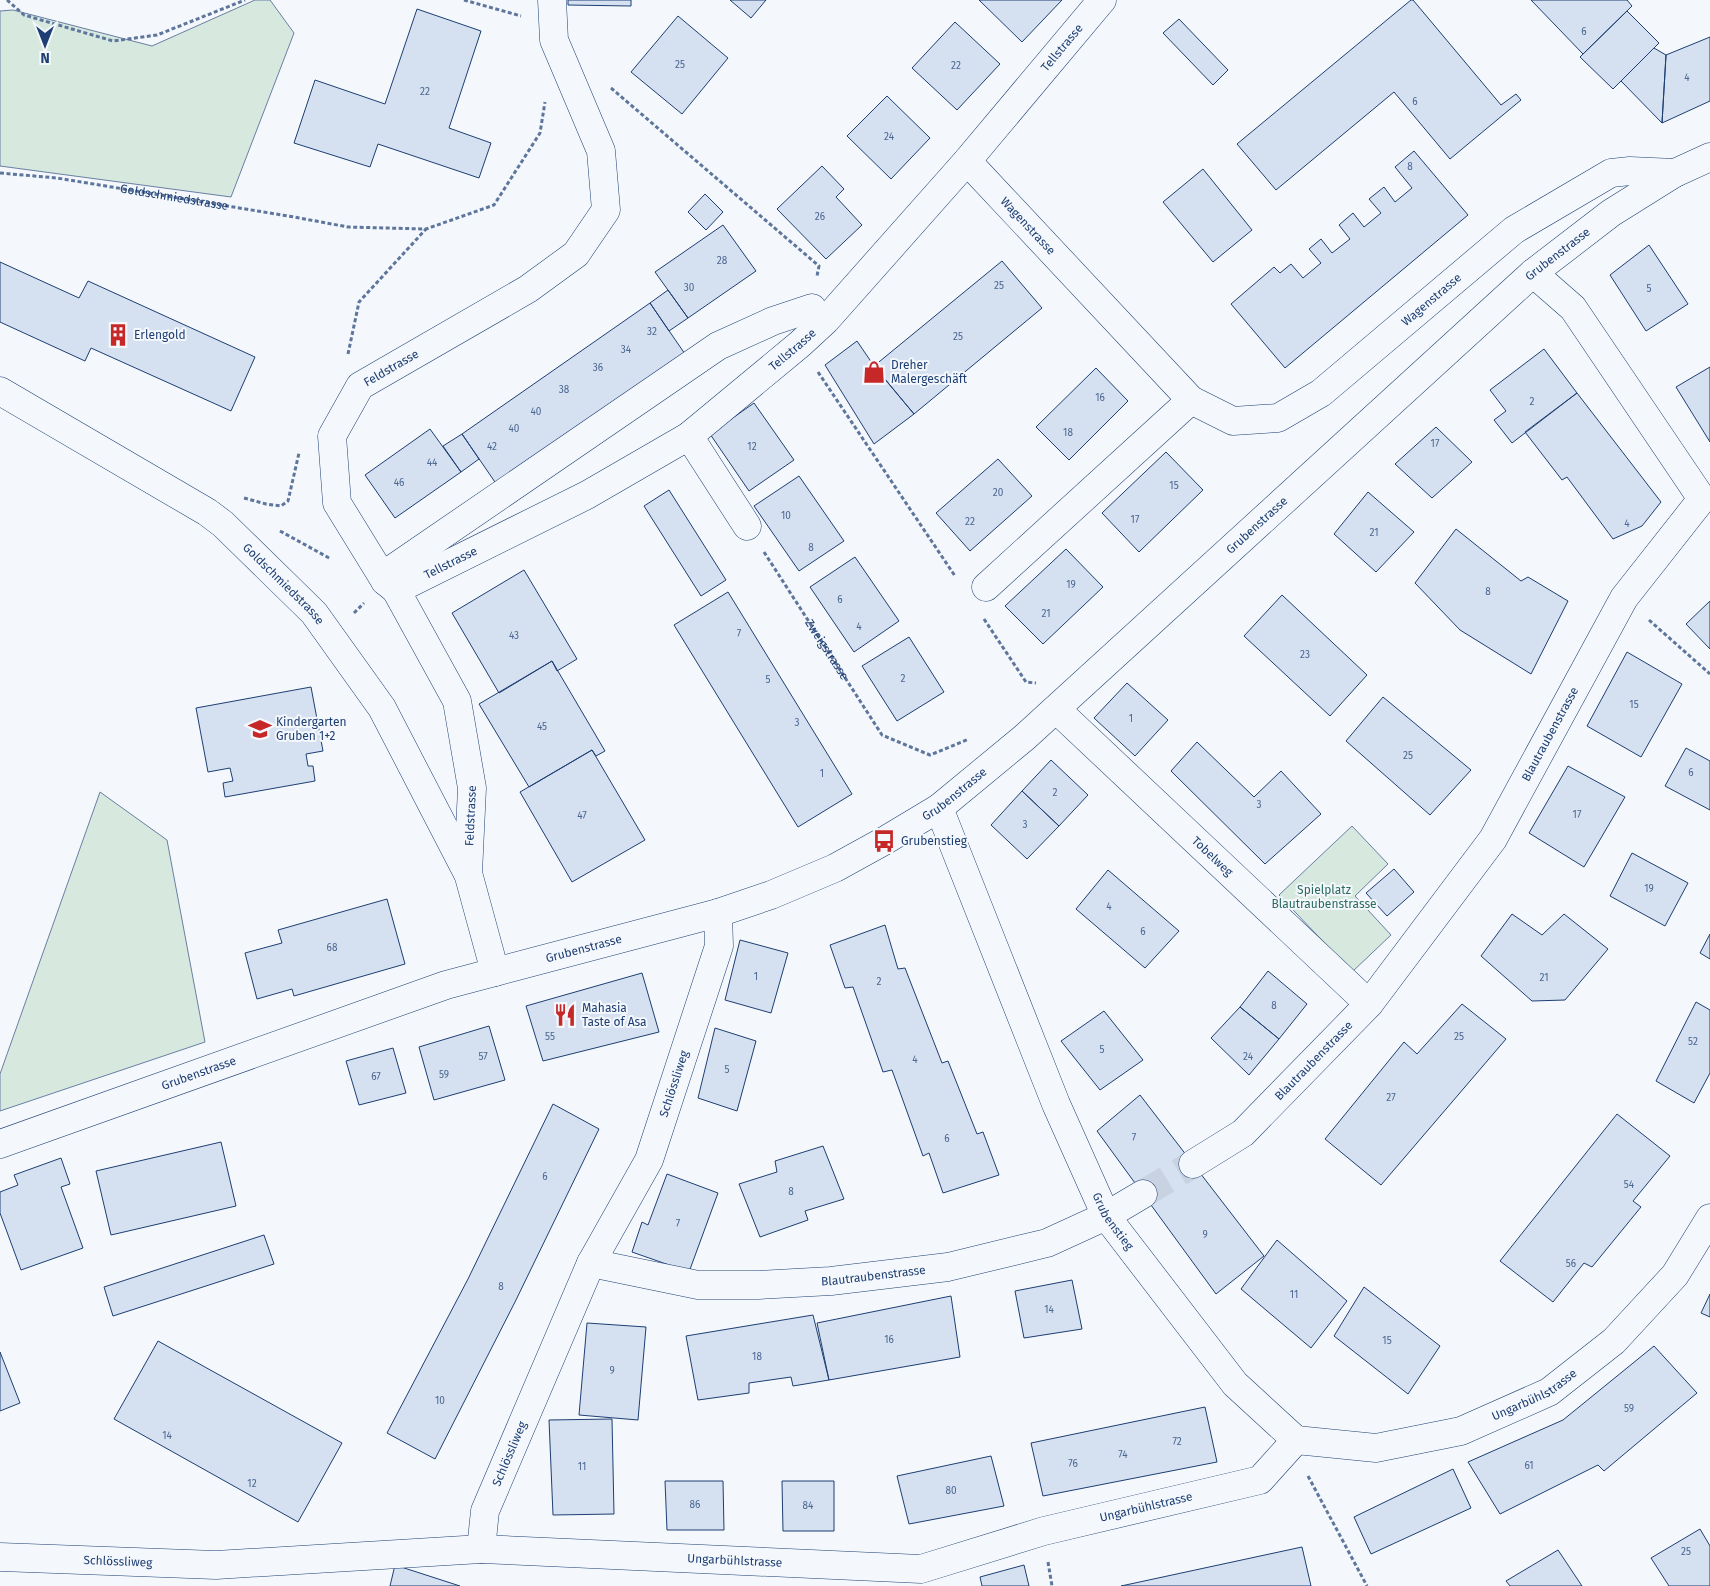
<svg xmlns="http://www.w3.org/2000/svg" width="1710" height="1586" font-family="'Fira Sans',sans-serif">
	<rect width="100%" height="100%" fill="#f4f7fb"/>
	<path fill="#d7e8df" stroke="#687fa3" d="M255,0H270L294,33L231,197L0,166V11L13,10L152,46Z
		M100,792L167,840L205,1042L0,1111V1074Z
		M1352,826L1388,864L1355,896L1391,935L1352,972L1279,895Z"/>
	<path fill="#d5e0f0" stroke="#1d3f73" d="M568,0H631V6L568,5Z
		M730,0H766L751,18Z
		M979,0H1062L1022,42Z
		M1411,0H1413L1501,105L1516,94L1521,100L1450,159L1394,92L1276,190L1237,144Z
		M1531,0H1627L1632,6L1583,54Z
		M417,9L481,31L449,128L491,143L479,178L378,144L370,167L294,143L315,80L385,104Z
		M1627,11L1659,43L1613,89L1580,57Z
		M678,16L728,58L682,114L631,72Z
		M1179,19L1228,70L1213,85L1163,33Z
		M955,22L1000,64L957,110L912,68Z
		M1710,37V101L1662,123L1666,55Z
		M1654,48L1666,55L1662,123L1621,81Z
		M887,96L930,138L891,179L847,136Z
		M1414,151L1468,215L1285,368L1231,304L1274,267L1280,273L1291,264L1303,278L1321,263L1309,249L1321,239L1332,253L1350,239L1339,225L1353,213L1364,227L1381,213L1369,199L1384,187L1395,202L1412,188L1395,167Z
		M822,166L844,189L836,197L862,225L826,259L777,209Z
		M1203,169L1252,230L1213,262L1163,202Z
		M705,194L723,212L706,230L688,212Z
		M723,225L756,271L688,318L655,272Z
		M1649,245L1688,304L1646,331L1610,275Z
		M1002,261L1042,308L914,414L874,366Z
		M0,262L79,298L88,281L255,357L231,411L91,348L85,361L0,322Z
		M668,290L688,318L669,331L650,303Z
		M650,303L685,354L497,485L462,434Z
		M857,341L874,366L914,414L874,444L825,365Z
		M1544,349L1577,393L1512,443L1494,420L1506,411L1490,390Z
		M1710,367V442L1676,387Z
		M1096,368L1128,401L1069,460L1036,427Z
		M1577,393L1661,502L1642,526L1613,539L1567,477L1562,480L1525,432Z
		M754,403L794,460L749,491L710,434Z
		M1436,427L1472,462L1432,498L1395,464Z
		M430,429L461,472L395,518L365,475Z
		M462,434L479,459L461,472L443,446Z
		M1166,452L1203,490L1139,552L1102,513Z
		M998,459L1032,496L970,551L936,513Z
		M799,476L844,541L799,571L754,506Z
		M669,490L726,580L701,596L644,506Z
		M1368,492L1414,532L1376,572L1334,534Z
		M1456,529L1521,581L1528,577L1568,601L1531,674L1460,630L1415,583Z
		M1066,549L1103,587L1043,644L1005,606Z
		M855,557L899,621L854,652L810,587Z
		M524,570L577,659L557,671L552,661L499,693L452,613Z
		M728,592L852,794L798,827L674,625Z
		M1282,595L1367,675L1330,716L1244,636Z
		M1710,601V649L1686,624Z
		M909,637L944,692L897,721L862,666Z
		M1627,652L1682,684L1641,757L1587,726Z
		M552,661L605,751L596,756L592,750L529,787L479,704Z
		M1127,683L1168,720L1135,756L1094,718Z
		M311,687L323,751L306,754L308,766H313L315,781L225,797L223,783L233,781L230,768L208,772L196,708Z
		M1383,697L1471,770L1430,815L1346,741Z
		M1197,742L1254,797L1281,771L1321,814L1265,864L1171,771Z
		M1686,748L1710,761V810L1665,786Z
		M592,750L645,840L572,882L520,792Z
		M1051,760L1088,795L1059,826L1022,791Z
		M1568,766L1625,797L1584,867L1529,833Z
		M1022,791L1059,826L1027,859L991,825Z
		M1632,853L1688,883L1665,926L1610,896Z
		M1394,869L1414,892L1387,916L1366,893Z
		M1108,870L1179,931L1145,968L1076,909Z
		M387,899L405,964L294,996L292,989L257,999L245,953L282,943L278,930Z
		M1512,914L1542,935L1564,914L1608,949L1565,1000L1532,1001L1481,956Z
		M885,925L898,969L905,968L942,1063L948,1061L977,1134L983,1132L999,1175L943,1193L929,1153L923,1156L892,1070L883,1072L853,987L845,988L830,945Z
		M1710,934V959L1700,953Z
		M740,940L788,953L771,1013L725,1000Z
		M1268,971L1307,1004L1279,1039L1240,1007Z
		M642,973L659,1032L543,1061L526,1006Z
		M1696,1002L1710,1010V1073L1694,1103L1656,1081Z
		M1462,1004L1506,1039L1381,1185L1325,1139L1404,1042L1417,1054Z
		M1240,1007L1279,1039L1249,1075L1211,1038Z
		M1104,1011L1143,1060L1100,1090L1061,1041Z
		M489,1026L505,1080L434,1100L419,1047Z
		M715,1028L756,1041L737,1111L698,1098Z
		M393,1048L406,1093L359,1105L346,1061Z
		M1140,1095L1264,1256L1216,1294L1097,1131Z
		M553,1104L599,1129L515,1302L435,1459L387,1433L468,1279Z
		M1617,1114L1670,1156L1633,1201L1641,1207L1592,1267L1584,1263L1553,1302L1500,1261Z
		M221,1142L236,1206L111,1235L96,1171Z
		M823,1146L844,1199L805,1211L808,1220L760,1237L739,1184L777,1172L775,1161Z
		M61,1158L70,1184L61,1187L83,1248L21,1270L0,1213V1192L18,1185L14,1175Z
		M667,1174L718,1193L689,1272L632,1252L642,1222L648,1225Z
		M264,1235L274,1264L113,1316L104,1287Z
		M1277,1240L1347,1301L1311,1348L1241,1289Z
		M1072,1280L1082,1329L1024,1338L1015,1291Z
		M1364,1287L1440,1346L1408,1394L1334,1336Z
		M1710,1294V1317L1701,1313Z
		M951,1296L960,1357L829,1380L817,1323Z
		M813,1315L829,1380L793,1386L791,1377L749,1383V1393L698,1400L686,1336Z
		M587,1323L646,1327L638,1420L579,1415Z
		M158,1341L342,1443L298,1522L114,1419Z
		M1654,1346L1697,1393L1604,1471L1598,1465L1500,1514L1468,1462L1563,1420Z
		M0,1352L20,1403L0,1411Z
		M1205,1407L1217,1462L1043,1496L1031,1443Z
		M612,1419L614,1514L553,1515L549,1420Z
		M991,1456L1004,1506L909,1524L897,1476Z
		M1453,1469L1471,1508L1371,1554L1354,1517Z
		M665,1481H723L724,1530H667Z
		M782,1481H834V1531H783Z
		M1700,1529L1710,1546V1586H1669L1651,1558Z
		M1302,1547L1311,1586H1121Z
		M1558,1550L1582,1586H1510L1506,1581Z
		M395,1565L460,1586H390Z
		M1024,1565L1029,1586H982L980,1577Z"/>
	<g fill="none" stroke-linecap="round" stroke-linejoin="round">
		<path stroke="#c9d2e0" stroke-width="28" stroke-dasharray="28 14" stroke-linecap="butt" d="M1143,1194L1193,1164"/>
		<defs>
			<g id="minor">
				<path id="s3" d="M967,161L1191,400L1233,421L1278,418L1321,393L1514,230L1611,173L1630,171L1675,173"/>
				<path id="s4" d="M0,391L207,512L223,524L314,613L382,708L467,872"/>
				<path d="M689,436L747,526"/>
				<path d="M385,581L391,570L718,346L773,321L812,308"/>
				<path d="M986,587L1191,400"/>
				<path id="s5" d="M396,590L587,495L689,436L800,344L826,320L967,161L1102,0"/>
				<path id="s6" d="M1056,709L1369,1004"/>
				<path id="s7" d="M939,808L1056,1104L1106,1216L1235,1384L1296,1440"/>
				<path id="s8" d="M495,972L468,873L472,788L457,701L396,590L385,581L337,503L332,436L360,386L528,289L576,254L606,210L601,151L554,40L552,0"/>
				<path id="s9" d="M0,1144L446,985L718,913L771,895L835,868L884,841L939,808L1025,737L1533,273L1611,213L1675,173L1710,157"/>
				<path id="s10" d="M1193,1164L1243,1133L1369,1004L1493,839L1624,598L1702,499L1573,308L1533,273"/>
				<path id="s11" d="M591,1263L698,1285H758L831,1281L948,1267L1047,1243L1106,1216L1143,1194"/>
				<path id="s12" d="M1296,1440L1376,1448L1461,1431L1549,1392L1614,1341L1675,1275L1710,1218"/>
				<path id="s13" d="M481,1549L921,1569L1044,1531L1260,1480L1296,1440"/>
				<path id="s14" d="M0,1557L216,1565L481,1549L485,1511L591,1263L649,1160L719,946L718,913"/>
			</g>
		</defs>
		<use href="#minor" stroke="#1d3f73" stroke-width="29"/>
		<g stroke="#5e769c" stroke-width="3" stroke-dasharray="4 2.5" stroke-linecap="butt">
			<path d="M7,0L24,15L113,41L157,35L245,0"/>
			<path d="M464,0L521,16"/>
			<path d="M611,88L819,266L817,276"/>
			<path id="s1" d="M0,173L57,178L294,217L348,227L426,229L494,205L540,133L545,102"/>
			<path d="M348,354L359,302L426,229"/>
			<path d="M818,372L955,576"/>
			<path d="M244,498L266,504L281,506L288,501L299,453"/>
			<path d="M280,531L331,559"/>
			<path id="s2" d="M764,552L882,735L930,755L969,739"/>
			<path d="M354,613L364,603"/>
			<path d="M984,619L1026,682L1036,683"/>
			<path d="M1649,620L1710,674"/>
			<path d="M1308,1476L1367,1586"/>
			<path d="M1048,1562L1052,1586"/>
		</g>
		<use href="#minor" stroke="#f4f7fb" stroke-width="28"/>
	</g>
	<defs>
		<symbol id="building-bare" viewBox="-9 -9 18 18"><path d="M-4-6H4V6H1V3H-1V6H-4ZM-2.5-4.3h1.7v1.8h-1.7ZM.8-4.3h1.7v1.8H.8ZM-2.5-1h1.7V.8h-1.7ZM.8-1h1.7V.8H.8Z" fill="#c62828" stroke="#f4f7fb" stroke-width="2.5" paint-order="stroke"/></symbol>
		<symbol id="shop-bare" viewBox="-9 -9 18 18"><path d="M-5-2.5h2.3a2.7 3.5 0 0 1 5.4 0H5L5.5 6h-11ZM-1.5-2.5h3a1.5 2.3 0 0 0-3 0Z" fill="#c62828" stroke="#f4f7fb" stroke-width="2.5" paint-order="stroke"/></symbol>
		<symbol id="school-bare" viewBox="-9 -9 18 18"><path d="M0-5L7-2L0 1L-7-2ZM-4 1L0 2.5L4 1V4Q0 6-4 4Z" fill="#c62828" stroke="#f4f7fb" stroke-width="2.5" paint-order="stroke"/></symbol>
		<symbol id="bus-bare" viewBox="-9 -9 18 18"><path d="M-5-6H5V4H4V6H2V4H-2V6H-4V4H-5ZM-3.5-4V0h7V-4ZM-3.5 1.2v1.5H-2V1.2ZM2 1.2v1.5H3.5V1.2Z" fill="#c62828" stroke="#f4f7fb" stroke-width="2.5" paint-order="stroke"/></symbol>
		<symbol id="restaurant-bare" viewBox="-9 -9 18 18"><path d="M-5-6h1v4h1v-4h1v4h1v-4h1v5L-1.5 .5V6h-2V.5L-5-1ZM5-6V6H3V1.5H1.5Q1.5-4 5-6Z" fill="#c62828" stroke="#f4f7fb" stroke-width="2.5" paint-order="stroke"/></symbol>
	</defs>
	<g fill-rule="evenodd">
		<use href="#building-bare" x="102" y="319" width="32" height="32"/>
		<use href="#shop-bare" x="858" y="356" width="32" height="32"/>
		<use href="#school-bare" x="244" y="713" width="32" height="32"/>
		<use href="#bus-bare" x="868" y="825" width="32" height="32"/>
		<use href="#restaurant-bare" x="549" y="999" width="32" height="32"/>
	</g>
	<g text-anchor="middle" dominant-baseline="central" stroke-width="4" stroke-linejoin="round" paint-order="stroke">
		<g font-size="10" fill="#4b6792">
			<text x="1584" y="32">6</text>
			<text x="680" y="65">25</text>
			<text x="956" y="66">22</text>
			<text x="1687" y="78">4</text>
			<text x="425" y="92">22</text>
			<text x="1415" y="102">6</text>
			<text x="889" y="137">24</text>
			<text x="1410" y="167">8</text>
			<text x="820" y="217">26</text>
			<text x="722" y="261">28</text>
			<text x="999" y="286">25</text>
			<text x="689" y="288">30</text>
			<text x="1649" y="289">5</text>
			<text x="652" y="332">32</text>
			<text x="958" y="337">25</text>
			<text x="626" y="350">34</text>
			<text x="598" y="368">36</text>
			<text x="564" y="390">38</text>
			<text x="1100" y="398">16</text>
			<text x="1532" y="402">2</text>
			<text x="536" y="412">40</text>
			<text x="514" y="429">40</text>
			<text x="1068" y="433">18</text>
			<text x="1435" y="444">17</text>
			<text x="492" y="447">42</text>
			<text x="752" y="447">12</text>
			<text x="432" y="463">44</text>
			<text x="399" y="483">46</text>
			<text x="1174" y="486">15</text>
			<text x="998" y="493">20</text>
			<text x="786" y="516">10</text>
			<text x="1135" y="520">17</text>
			<text x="970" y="522">22</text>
			<text x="1627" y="524">4</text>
			<text x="1374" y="533">21</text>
			<text x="811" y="548">8</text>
			<text x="1071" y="585">19</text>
			<text x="1488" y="592">8</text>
			<text x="840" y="600">6</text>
			<text x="1046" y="614">21</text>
			<text x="859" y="627">4</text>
			<text x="739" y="634">7</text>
			<text x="514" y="636">43</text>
			<text x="1305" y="655">23</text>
			<text x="903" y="679">2</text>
			<text x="768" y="680">5</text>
			<text x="1634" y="705">15</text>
			<text x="1131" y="719">1</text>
			<text x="797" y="723">3</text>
			<text x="542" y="727">45</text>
			<text x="1408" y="756">25</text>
			<text x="1691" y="773">6</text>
			<text x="822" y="774">1</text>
			<text x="1055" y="793">2</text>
			<text x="1259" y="805">3</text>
			<text x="1577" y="815">17</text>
			<text x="582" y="816">47</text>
			<text x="1025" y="825">3</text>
			<text x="1649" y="889">19</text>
			<text x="1109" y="907">4</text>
			<text x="1143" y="932">6</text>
			<text x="332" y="948">68</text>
			<text x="756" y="977">1</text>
			<text x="1544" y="978">21</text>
			<text x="879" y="982">2</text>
			<text x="1274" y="1006">8</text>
			<text x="550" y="1037">55</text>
			<text x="1459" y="1037">25</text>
			<text x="1693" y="1042">52</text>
			<text x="1102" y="1050">5</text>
			<text x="483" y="1057">57</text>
			<text x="1248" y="1057">24</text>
			<text x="915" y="1060">4</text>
			<text x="727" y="1070">5</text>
			<text x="444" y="1075">59</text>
			<text x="376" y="1077">67</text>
			<text x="1391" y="1098">27</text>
			<text x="1134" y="1138">7</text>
			<text x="947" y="1139">6</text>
			<text x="545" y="1177">6</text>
			<text x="1629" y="1185">54</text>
			<text x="791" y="1192">8</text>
			<text x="678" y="1224">7</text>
			<text x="1205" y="1235">9</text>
			<text x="1571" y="1264">56</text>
			<text x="501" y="1287">8</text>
			<text x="1294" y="1295">11</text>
			<text x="1049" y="1310">14</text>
			<text x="889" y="1340">16</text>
			<text x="1387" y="1341">15</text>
			<text x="757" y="1357">18</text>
			<text x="612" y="1371">9</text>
			<text x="440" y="1401">10</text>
			<text x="1629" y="1409">59</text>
			<text x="167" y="1436">14</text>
			<text x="1177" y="1442">72</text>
			<text x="1123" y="1455">74</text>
			<text x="1073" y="1464">76</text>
			<text x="1529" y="1466">61</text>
			<text x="582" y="1467">11</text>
			<text x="252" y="1484">12</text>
			<text x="951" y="1491">80</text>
			<text x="695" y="1505">86</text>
			<text x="808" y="1506">84</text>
			<text x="1686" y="1552">25</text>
		</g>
		<g font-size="12" fill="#1d3f73" stroke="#f4f7fb">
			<text stroke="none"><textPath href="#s5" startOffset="871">Tellstrasse</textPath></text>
			<text stroke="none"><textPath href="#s1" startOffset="176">Goldschmiedstrasse</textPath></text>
			<text stroke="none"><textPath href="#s3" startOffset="89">Wagenstrasse</textPath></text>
			<text stroke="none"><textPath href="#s9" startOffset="1831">Grubenstrasse</textPath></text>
			<text stroke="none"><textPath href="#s3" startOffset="614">Wagenstrasse</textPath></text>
			<text stroke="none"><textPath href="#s5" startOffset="466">Tellstrasse</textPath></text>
			<text stroke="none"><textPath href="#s8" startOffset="669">Feldstrasse</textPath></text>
			<text stroke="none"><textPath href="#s9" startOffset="1426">Grubenstrasse</textPath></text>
			<text stroke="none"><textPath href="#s5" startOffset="61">Tellstrasse</textPath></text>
			<text stroke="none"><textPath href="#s4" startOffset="345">Goldschmiedstrasse</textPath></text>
			<text stroke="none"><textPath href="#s2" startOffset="116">Zweigstrasse</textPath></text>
			<text stroke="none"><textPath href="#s10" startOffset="565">Blautraubenstrasse</textPath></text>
			<text stroke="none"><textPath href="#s9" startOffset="1021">Grubenstrasse</textPath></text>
			<text stroke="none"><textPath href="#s8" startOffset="160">Feldstrasse</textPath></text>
			<text stroke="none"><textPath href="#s6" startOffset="215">Tobelweg</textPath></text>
			<text stroke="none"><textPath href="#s9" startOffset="616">Grubenstrasse</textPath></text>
			<text stroke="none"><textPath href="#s10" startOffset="160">Blautraubenstrasse</textPath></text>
			<text stroke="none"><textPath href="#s9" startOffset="211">Grubenstrasse</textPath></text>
			<text stroke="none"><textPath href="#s14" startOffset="988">Schlössliweg</textPath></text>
			<text stroke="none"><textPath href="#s7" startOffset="449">Grubenstieg</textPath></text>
			<text stroke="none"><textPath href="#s11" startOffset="285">Blautraubenstrasse</textPath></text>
			<text stroke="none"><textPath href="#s12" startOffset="249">Ungarbühlstrasse</textPath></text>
			<text stroke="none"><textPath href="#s14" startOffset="582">Schlössliweg</textPath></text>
			<text stroke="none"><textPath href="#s13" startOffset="674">Ungarbühlstrasse</textPath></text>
			<text stroke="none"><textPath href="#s13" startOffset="254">Ungarbühlstrasse</textPath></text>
			<text stroke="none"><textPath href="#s14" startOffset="118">Schlössliweg</textPath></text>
		</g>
		<g font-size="12" fill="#1d3f73" stroke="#f4f7fb" text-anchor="start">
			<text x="134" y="335">Erlengold</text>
			<text x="891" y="365">Dreher<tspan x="891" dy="14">Malergeschäft</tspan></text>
			<text x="276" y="722">Kindergarten<tspan x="276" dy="14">Gruben 1+2</tspan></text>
			<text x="901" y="841">Grubenstieg</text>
			<text x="582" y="1008">Mahasia<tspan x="582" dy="14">Taste of Asa</tspan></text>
		</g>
		<g font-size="12" fill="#2c6c60" stroke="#f4f7fb">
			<text x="1324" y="890">Spielplatz<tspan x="1324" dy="14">Blautraubenstrasse</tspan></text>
		</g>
	</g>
	<g transform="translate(45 45) rotate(180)" stroke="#f4f7fb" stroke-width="4" paint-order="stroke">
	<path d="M0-4L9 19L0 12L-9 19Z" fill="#1d3f73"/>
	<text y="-8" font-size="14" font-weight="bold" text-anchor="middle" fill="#1d3f73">N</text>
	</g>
</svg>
